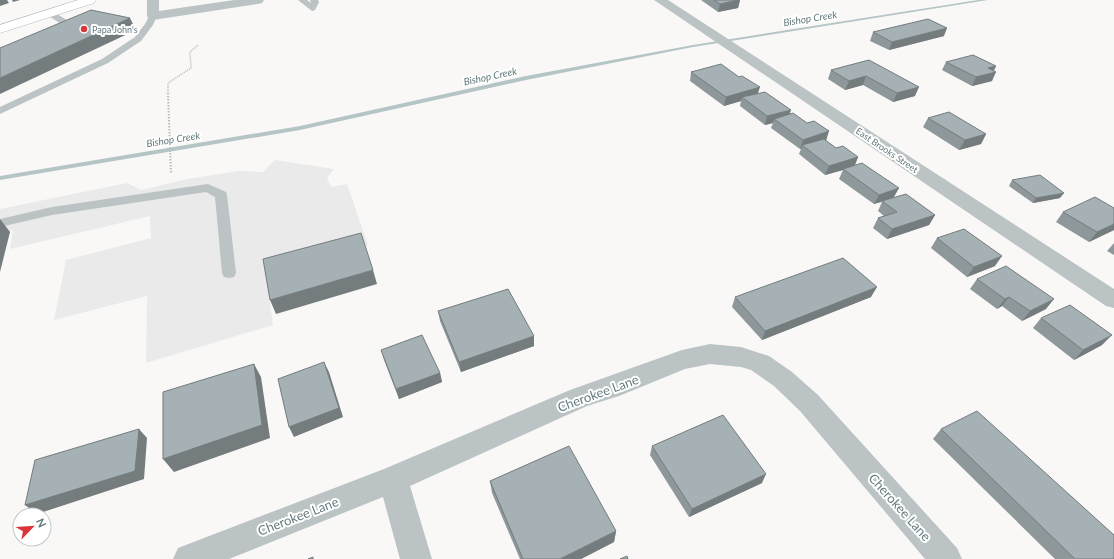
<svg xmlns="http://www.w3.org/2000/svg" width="1114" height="559" font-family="Lato,sans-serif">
	<rect width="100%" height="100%" fill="#f9f8f6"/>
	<path fill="#eaeaea" d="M275,160L334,169L327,178L331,187L347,184L368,245L266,275L273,325L146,363L147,296L54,320L66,260L151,238L150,216L10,249L13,230L0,233V209L127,183L141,190L187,179L239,171L263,172Z"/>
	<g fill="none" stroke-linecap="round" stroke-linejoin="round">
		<path fill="#b5c5c6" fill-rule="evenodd" d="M978,0H988L693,47L526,80L300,130L0,180V176L300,126L526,76L693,45Z"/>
		<defs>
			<path id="secondary" d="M78,0H96L94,3L0,33V25Z"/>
		</defs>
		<use href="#secondary" stroke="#b0b9bb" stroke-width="1"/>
		<path stroke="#b7bcbd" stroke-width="1.5" stroke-dasharray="1 1" stroke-linecap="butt" d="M168,94V83L191,68L190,52L198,45"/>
		<path stroke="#b7bcbd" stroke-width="2" stroke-dasharray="1.5 1.5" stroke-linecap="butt" d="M168,93L171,174"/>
		<path fill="#bbc3c5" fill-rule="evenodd" d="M298,0H307L311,3L310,0H318L319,2L315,10L312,11Z
			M49,9L70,22L71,24L70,26L56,32H50L49,30L61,24L46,14L45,12L46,10Z
			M153,13L157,16L153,25L141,41L108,63L0,114V107L102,59L135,37L145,24L150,14Z
			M208,184L226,192L227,195L236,273L234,277L229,278L224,277L222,273L215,197L206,192L52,215L0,227V219L52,207Z"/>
		<path fill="#bbc3c5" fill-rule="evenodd" d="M147,0H159V11L234,0H264L262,3L258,4L153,20L149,19L147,16Z
			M654,0H668L1114,289V308L1106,306Z
			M710,344L741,347L769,356L792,372L818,395L957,548L962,559H925L800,411L774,386L751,370L741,367L710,364L685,369L619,396L587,406L410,486L432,559H400L383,497L229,559H173L178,548L384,469L570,390L682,350Z"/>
		<use href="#secondary" fill="#fff" fill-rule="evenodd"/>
	</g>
	<path fill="#8e989b" d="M701,0H740L738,8L718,12Z
		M873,32L944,36L889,50L870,41Z
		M869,60L915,96L893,102L863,85L845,90L828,79L831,70Z
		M946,62L996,66L994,71L992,81L972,86L942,70Z
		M691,72L758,93L789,114L836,148L858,157L855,165L894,197L935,215L929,225L887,239L873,228L878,218L884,216L878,211L882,202L874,204L839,179L843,170L825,175L799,154L801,149H800L771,128L773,123L765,125L740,106L741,101L724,106L690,81Z
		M928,118L986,134L981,144L959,150L923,127Z
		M1012,180L1060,198L1033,203L1009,186Z
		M1063,212L1114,230L1089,242L1056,222Z
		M937,238L995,266L967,277L931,248Z
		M1114,243V255L1107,251Z
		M977,279L1046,309L1022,321L1002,306L997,309L970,289Z
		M735,297H871L762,340L732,307Z
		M438,311L534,346L461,372L440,321Z
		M1041,318L1102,345L1074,360L1033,328Z
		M381,350L440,373L442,382L399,399L384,360Z
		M941,429L1114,559H1055L933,439Z
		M652,446L762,483L689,517L650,455Z
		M490,481L616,531L614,542L581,559H520L492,493Z"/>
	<path fill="#747c7e" d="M0,0H7L9,3L0,6Z
		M12,0H20L13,2Z
		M740,0L738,8L718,12L720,4Z
		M130,18L136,30L0,94V78Z
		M947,28L944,36L889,50L892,42Z
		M996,66L992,73L996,72L992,81L972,86L976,77L988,68Z
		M866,76L863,85L845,90L849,81Z
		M760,87L757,96L742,97L741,101L724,106L726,97Z
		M919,87L915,96L893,102L897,93Z
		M791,110L788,119H774L773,123L765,125L767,116Z
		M829,131L826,141L802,145L801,149H800L803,140Z
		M986,134L981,144L959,150L965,140Z
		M858,157L854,167L843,169V170L825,175L829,166Z
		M899,188L894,197L874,204L879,195Z
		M1064,193L1060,198L1033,203L1036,198Z
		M935,215L929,225L887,239L892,229Z
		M0,219L10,232L0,272Z
		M1114,224V230L1089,242L1097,232Z
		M1002,256L995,266L967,277L974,267Z
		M373,270L377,284L276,314L270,300Z
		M877,287L871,297L762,340L765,331Z
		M1009,297L1002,306L997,309L1005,299Z
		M1054,299L1046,309L1022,321L1030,311Z
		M1112,335L1102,345L1074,360L1083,350Z
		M534,336V346L461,372L459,362Z
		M324,362L329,372L343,417L294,437L289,427Z
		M254,364L261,377L270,438L174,472L163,459Z
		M440,373L442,382L399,399L396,389Z
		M139,429L147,438L144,479L37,514L25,505Z
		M766,474L762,483L689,517L692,509Z
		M616,531L614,542L581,559H560Z"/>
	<path fill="#a5b1b4" stroke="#747c7e" d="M714,0H739L720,4Z
		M91,10L130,18L0,78V48Z
		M928,19L947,28L892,42L873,32Z
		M973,55L996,66L988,68L996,72L976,77L946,62Z
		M869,60L919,87L897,93L866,76L849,81L831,70Z
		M721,64L739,77L742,76L760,87L726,97L691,72Z
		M765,92L791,110L767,116L742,97Z
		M949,112L986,134L965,140L928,118Z
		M793,113L807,123L814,121L829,131L803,140L774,119Z
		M824,139L836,148L843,146L858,157L829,166L802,145Z
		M862,163L899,188L879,195L843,169Z
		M1040,175L1064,193L1036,198L1012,180Z
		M906,194L935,215L892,229L878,218L897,212L882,201Z
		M1095,197L1114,208V224L1097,232L1063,212Z
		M964,229L1002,256L974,267L937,238Z
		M361,233L373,270L270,300L263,259Z
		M843,258L877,287L765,331L735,297Z
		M1006,266L1054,299L1030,311L1009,297L1005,299L977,279Z
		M508,289L534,336L459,362L438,311Z
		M1070,305L1112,335L1083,350L1041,318Z
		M422,335L440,373L396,389L381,350Z
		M324,362L339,408L289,427L278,379Z
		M254,364L262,425L163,459V392Z
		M977,411L1114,535V559H1075L941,429Z
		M723,415L766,474L692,509L652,446Z
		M139,429L135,471L25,505L35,460Z
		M569,446L616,531L560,559H523L490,481Z
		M627,556L628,559H620Z
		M313,557V559H308Z"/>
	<circle fill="#da3538" stroke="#fff" stroke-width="1.5" cx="84" cy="29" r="4"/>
	<g text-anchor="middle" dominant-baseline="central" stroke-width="4" stroke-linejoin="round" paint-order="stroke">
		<g font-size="9" fill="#657a80" stroke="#fff" text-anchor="start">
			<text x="92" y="29">Papa John's</text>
		</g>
		<g font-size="9" fill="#657a80" stroke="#fff">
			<text transform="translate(887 150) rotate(34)">East Brooks Street</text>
		</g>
		<g font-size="10" font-style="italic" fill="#60797a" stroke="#fff">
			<text transform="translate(810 18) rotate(-9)">Bishop Creek</text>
			<text transform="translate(490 76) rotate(-12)">Bishop Creek</text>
			<text transform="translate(173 139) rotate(-9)">Bishop Creek</text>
		</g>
		<g font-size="13" fill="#657a80" stroke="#fff">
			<text transform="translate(598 393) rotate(-20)">Cherokee Lane</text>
			<text transform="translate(900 507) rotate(48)">Cherokee Lane</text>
			<text transform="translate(298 516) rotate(-21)">Cherokee Lane</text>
		</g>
	</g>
	<g transform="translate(32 527) rotate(65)"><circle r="19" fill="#ffffff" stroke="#c1cacc"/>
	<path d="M0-3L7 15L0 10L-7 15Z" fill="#da3538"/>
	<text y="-6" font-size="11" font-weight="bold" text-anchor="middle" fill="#657a80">N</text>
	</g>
</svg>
